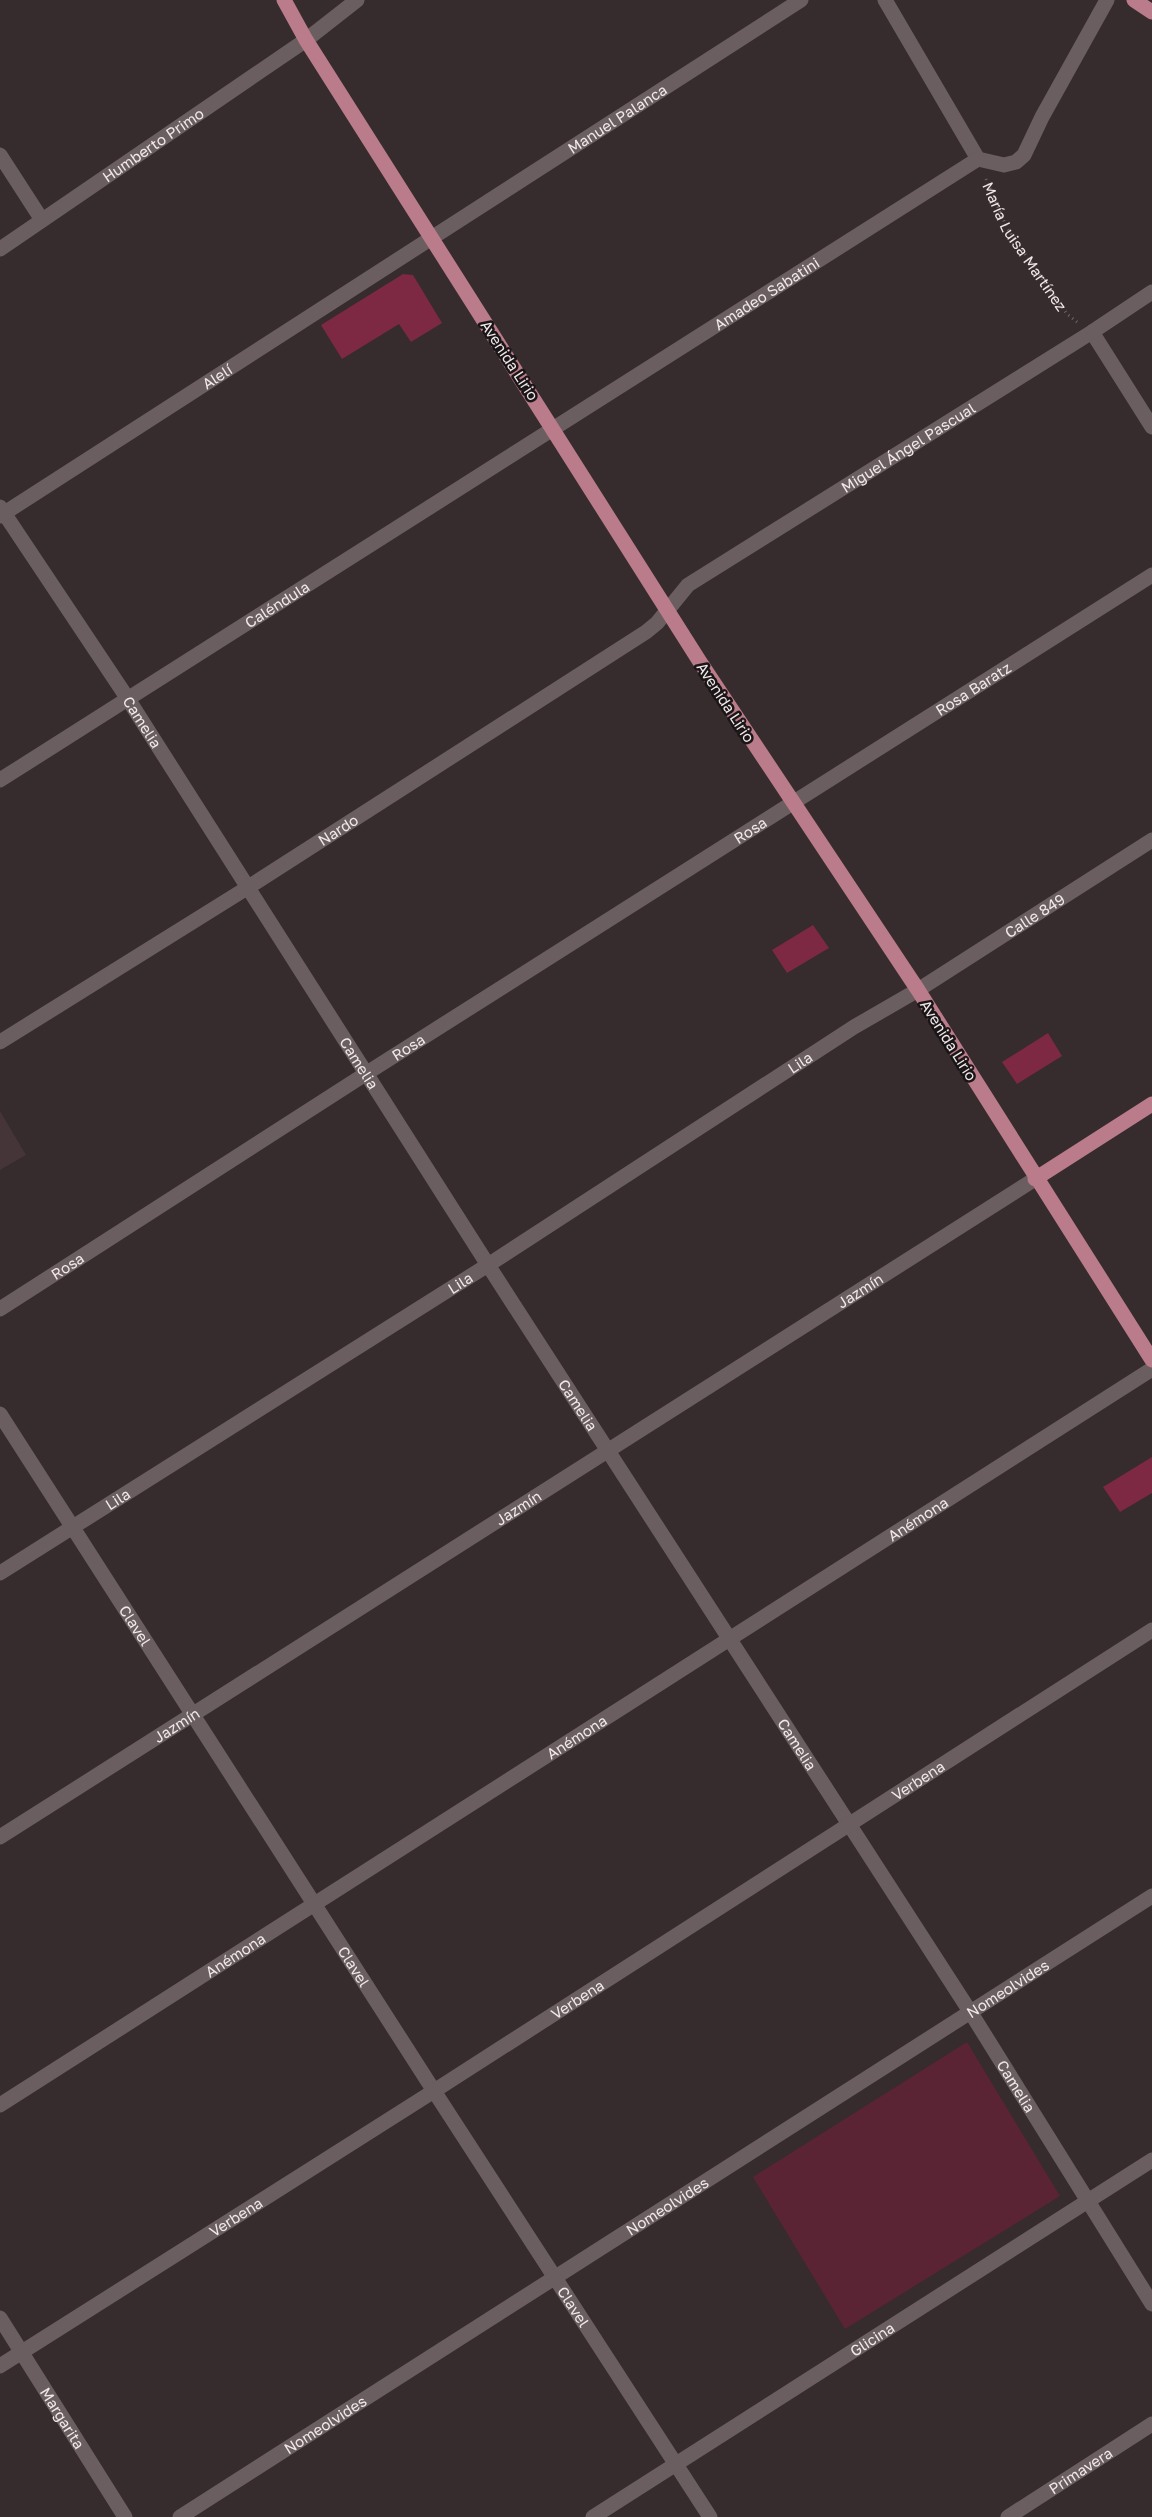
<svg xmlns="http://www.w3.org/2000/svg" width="1152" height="2517" font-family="'Golos Text',sans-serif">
	<rect width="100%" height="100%" fill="#362b2d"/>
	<path fill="#453438" d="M0,1111L26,1155L0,1170Z"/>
	<path fill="#5b2434" d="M967,2042L1060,2196L845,2329L753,2177Z"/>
	<path fill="#7d2943" d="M403,274L413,275L442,323L411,342L399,324L342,359L321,325Z
		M813,925L829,948L787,973L772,950Z
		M1048,1033L1062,1056L1017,1084L1002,1062Z
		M1152,1457V1493L1120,1512L1103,1487Z"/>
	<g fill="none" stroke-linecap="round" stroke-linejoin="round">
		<path stroke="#72686a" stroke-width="3" stroke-dasharray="1 4" stroke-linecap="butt" id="s1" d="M986,179L1007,228L1067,314L1077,322"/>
		<g stroke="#6a5e60" stroke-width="15">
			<path d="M885,0L978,159"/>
			<path d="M0,155L42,220"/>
			<path d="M978,159L1004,165L1016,162L1024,155L1042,117L1107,0"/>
			<path id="s2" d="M0,249L306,40L357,0"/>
			<path d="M1092,332L1152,427"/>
			<path id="s3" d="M0,507L128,699L488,1265L971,2013L1152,2304"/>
			<path id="s4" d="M0,516L801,0"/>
			<path id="s5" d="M0,780L978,159"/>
			<path id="s6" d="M0,1042L247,888L646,632L657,623L688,585L1092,332L1152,292"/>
			<path id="s7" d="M0,1309L367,1073L1152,575"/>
			<path id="s8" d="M0,1414L434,2091L710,2517"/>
			<path id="s9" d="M0,1573L488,1265L854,1027L918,990L1152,840"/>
			<path id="s10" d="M0,1837L1035,1179"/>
			<path id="s11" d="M0,2105L1152,1369"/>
			<path id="s12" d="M0,2318L125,2517"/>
			<path id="s13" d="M0,2366L434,2091L1152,1630"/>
			<path id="s14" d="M180,2517L1152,1896"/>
			<path id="s15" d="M593,2517L1152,2160"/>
			<path id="s16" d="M1008,2517L1152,2424"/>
		</g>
		<path stroke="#ba7b8a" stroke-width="15" d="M284,0L306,40L700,662L918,990L1152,1360
			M1134,0L1152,12
			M1035,1179L1152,1104"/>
	</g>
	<g text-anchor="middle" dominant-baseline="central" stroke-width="5" stroke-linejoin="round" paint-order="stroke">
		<g font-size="15" fill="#f0e8ea" stroke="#1a1516">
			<text stroke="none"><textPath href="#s4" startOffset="734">Manuel Palanca</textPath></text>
			<text stroke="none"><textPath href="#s2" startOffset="185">Humberto Primo</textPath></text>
			<text stroke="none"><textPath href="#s1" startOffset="78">María Luisa Martínez</textPath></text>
			<text stroke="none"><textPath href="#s5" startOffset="908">Amadeo Sabatini</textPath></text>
			<text transform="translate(510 360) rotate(57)">Avenida Lirio</text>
			<text stroke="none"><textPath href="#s4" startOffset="258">Alelí</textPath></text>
			<text stroke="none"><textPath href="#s6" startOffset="1088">Miguel Ángel Pascual</textPath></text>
			<text stroke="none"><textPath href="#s5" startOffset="328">Caléndula</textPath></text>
			<text stroke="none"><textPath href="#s7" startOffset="1154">Rosa Baratz</textPath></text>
			<text transform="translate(726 702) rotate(57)">Avenida Lirio</text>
			<text stroke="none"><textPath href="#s3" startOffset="258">Camelia</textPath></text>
			<text stroke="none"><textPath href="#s6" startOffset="399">Nardo</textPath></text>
			<text stroke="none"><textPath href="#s7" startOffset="890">Rosa</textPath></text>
			<text stroke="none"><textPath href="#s9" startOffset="1226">Calle 849</textPath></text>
			<text transform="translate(949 1040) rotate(58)">Avenida Lirio</text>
			<text stroke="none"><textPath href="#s7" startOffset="485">Rosa</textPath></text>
			<text stroke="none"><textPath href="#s9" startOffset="949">Lila</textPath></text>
			<text stroke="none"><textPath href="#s3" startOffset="662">Camelia</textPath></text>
			<text stroke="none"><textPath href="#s7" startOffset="80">Rosa</textPath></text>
			<text stroke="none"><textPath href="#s9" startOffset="544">Lila</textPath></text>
			<text stroke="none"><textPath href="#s10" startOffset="1019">Jazmín</textPath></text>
			<text stroke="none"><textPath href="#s3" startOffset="1068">Camelia</textPath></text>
			<text stroke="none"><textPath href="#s9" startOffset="139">Lila</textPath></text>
			<text stroke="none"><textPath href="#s10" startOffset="614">Jazmín</textPath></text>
			<text stroke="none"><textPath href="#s11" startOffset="1089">Anémona</textPath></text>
			<text stroke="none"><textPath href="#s8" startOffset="251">Clavel</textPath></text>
			<text stroke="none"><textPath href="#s10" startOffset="209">Jazmín</textPath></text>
			<text stroke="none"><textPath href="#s11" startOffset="684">Anémona</textPath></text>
			<text stroke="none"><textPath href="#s3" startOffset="1472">Camelia</textPath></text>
			<text stroke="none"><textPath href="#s13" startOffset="1089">Verbena</textPath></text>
			<text stroke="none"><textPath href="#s11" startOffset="279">Anémona</textPath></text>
			<text stroke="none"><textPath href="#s8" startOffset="656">Clavel</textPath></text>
			<text stroke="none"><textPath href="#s14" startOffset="982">Nomeolvides</textPath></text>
			<text stroke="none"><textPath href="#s13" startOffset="684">Verbena</textPath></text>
			<text stroke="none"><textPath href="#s3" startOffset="1878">Camelia</textPath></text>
			<text stroke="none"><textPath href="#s14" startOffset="578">Nomeolvides</textPath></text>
			<text stroke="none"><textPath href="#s13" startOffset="279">Verbena</textPath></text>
			<text stroke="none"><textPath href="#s8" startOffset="1061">Clavel</textPath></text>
			<text stroke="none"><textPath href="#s15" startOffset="331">Glicina</textPath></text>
			<text stroke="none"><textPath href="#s12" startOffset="118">Margarita</textPath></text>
			<text stroke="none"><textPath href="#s14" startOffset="172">Nomeolvides</textPath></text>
			<text stroke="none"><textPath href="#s16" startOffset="86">Primavera</textPath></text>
		</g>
	</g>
</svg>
